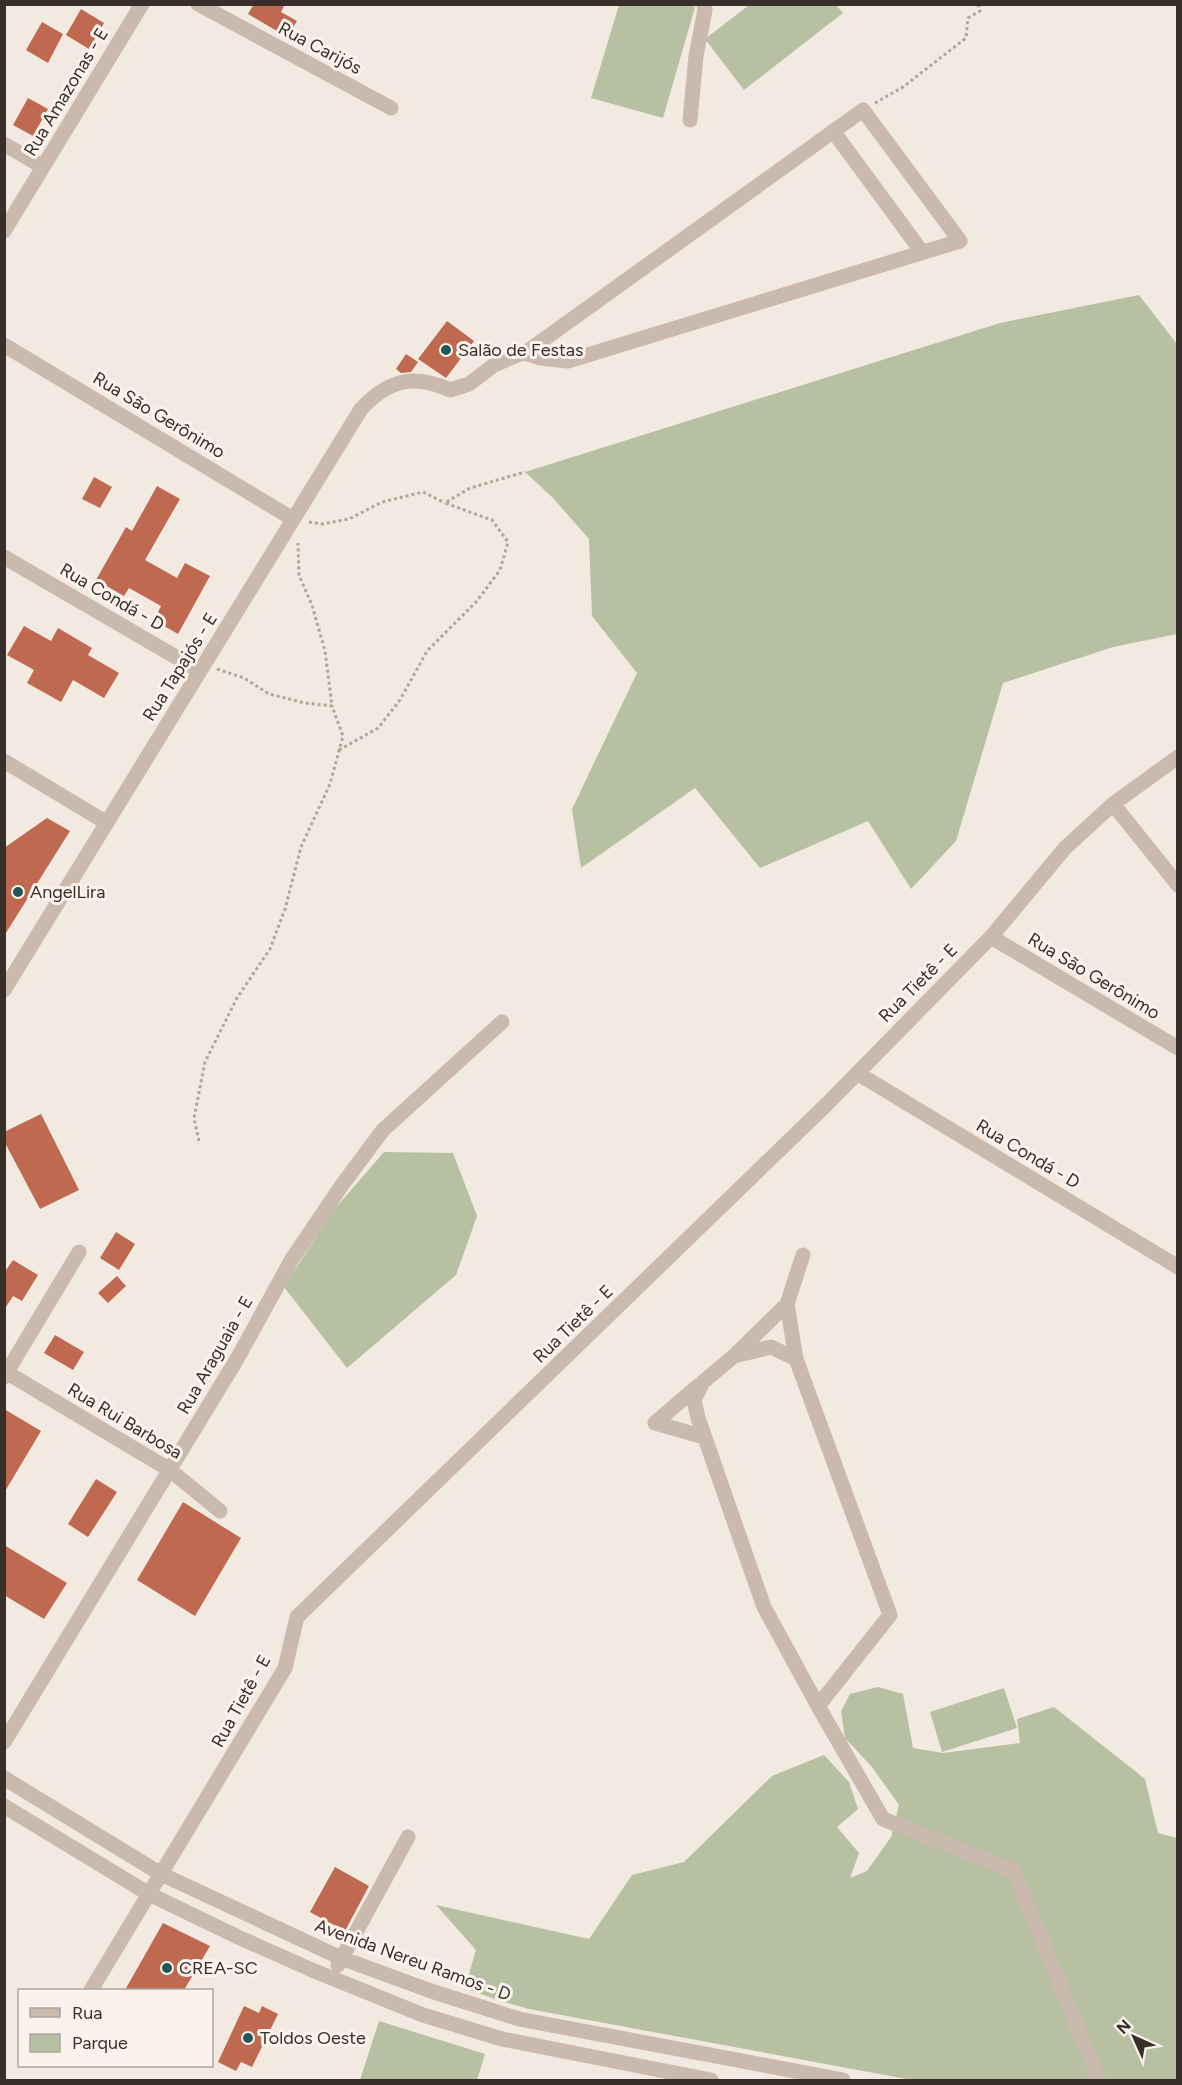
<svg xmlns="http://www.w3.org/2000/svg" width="1182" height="2085" font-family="Figtree,sans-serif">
	<rect width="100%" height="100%" fill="#f2e9e0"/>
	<path fill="#b7c1a1" d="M687,5L695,7L663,118L591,98L619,5Z
		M749,5H836L843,13L744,90L705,39Z
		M1139,295L1177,344V634L1113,647L1003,683L956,841L911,889L868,821L760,868L695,788L581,868L572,809L637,673L592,616L589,539L553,498L525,472L1000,323Z
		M384,1152L453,1153L477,1216L456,1275L347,1368L284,1287L332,1212Z
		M878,1687L903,1694L913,1748L943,1753L1020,1743L1017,1719L1054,1707L1145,1779L1158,1833L1177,1838V2080H912L529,2009L497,2000L465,1988L476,1950L436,1905L589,1939L632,1875L684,1862L772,1776L824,1755L849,1782L858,1809L837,1827L859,1853L850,1878L867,1871L891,1837L899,1805L872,1767L845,1738L841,1711L850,1694Z
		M1004,1688L1017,1728L942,1752L930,1712Z
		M379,2021L485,2054L477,2080H360Z"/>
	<path fill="#bf6951" d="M254,4H285L281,12L297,21L287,37L248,14Z
		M81,9L104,23L89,49L66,35Z
		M42,22L63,34L48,63L26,50Z
		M28,98L48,109L33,136L13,125Z
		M447,321L474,341L446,378L418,359Z
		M406,354L418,362L411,372L401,373L396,369Z
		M94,477L112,487L100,508L82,499Z
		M157,486L180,499L145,560L177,578L185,563L210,576L178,634L154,620L161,606L129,588L124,596L96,580L126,527L132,531Z
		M24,626L51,641L58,628L92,648L88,655L119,673L104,698L73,680L61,702L27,683L34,670L7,655Z
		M47,818L70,831L4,936V848Z
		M41,1114L79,1190L40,1209L4,1141V1132Z
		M116,1232L135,1244L119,1270L100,1258Z
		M13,1260L38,1275L22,1301L13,1296L4,1310V1273Z
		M117,1276L126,1286L108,1303L98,1293Z
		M55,1335L84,1352L73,1370L44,1353Z
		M4,1409L41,1431L4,1493Z
		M96,1479L117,1492L88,1537L68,1524Z
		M183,1502L241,1538L195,1616L137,1580Z
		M4,1545L67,1583L44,1619L4,1595Z
		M335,1867L369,1886L345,1931L310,1912Z
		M163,1923L210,1946L184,1990H125Z
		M244,2006L259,2013L262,2006L278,2014L252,2067L241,2062L236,2071L218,2062Z"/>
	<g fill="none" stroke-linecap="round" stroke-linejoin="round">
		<path stroke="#b6a397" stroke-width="3" stroke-dasharray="3 3" stroke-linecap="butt" d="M875,103L903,87L966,38L968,18L980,11L978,4
			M309,522L322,524L349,519L382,502L423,492L445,503
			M217,669L244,678L269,694L305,703L332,706L325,651L312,605L299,575L298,543
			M339,750L378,728L400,700L427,651L477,601L500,570L508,542L492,520L445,503L470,488L525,472
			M199,1141L194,1118L205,1062L237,998L270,949L285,909L301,847L330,784L343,736L332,706"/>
		<path stroke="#cab9ad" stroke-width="15" d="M198,4L391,108
			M690,120L696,56L705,10L704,4
			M833,131L922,252
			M4,144L43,167
			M4,231L142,4
			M4,345L293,519
			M4,557L200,671
			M4,761L107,823
			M1113,804L1178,885
			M991,937L1178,1048
			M4,990L361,409C389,379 414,374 450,390L469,384L494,365L517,355L525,353L540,358L568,361L960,241L863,110L525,353
			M857,1073L1178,1267
			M803,1255L787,1304L796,1359L890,1615L818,1706
			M734,1356L787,1304
			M796,1359L771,1347L734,1356L703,1382L694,1400L698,1418L764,1607L818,1706L883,1819L1014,1871L1099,2080
			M4,1371L170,1470L220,1511
			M4,1377L79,1252
			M655,1423L698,1386
			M655,1423L704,1437
			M4,1742L237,1359L292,1259L342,1185L383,1130L502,1022
			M4,1778L161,1874L341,1958L431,1991L519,2019L843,2080
			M4,1806L149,1894L238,1937L312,1970L423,2015L502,2039L711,2080
			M338,1965L408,1837
			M91,1990L285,1668L297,1617L828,1103L991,937L1065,848L1113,804L1178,757"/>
	</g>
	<g fill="#225658" stroke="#faf3ed" stroke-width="2">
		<circle cx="446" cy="350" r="6"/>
		<circle cx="18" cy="892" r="6"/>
		<circle cx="167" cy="1968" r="6"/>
		<circle cx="248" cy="2038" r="6"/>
	</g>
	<g text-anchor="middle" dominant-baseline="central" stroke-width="6" stroke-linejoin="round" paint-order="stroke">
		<g font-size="18" fill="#382f2b" stroke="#faf3ed">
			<text transform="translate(320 48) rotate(28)">Rua Carijós</text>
			<text transform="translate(66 92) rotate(-59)">Rua Amazonas - E</text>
			<text transform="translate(159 415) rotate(31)">Rua São Gerônimo</text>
			<text transform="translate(112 597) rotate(30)">Rua Condá - D</text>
			<text transform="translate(180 667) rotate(-58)">Rua Tapajós - E</text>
			<text transform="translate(1094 976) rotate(31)">Rua São Gerônimo</text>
			<text transform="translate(918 983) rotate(-45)">Rua Tietê - E</text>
			<text transform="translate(1028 1154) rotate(31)">Rua Condá - D</text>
			<text transform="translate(573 1324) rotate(-44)">Rua Tietê - E</text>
			<text transform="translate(215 1355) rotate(-60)">Rua Araguaia - E</text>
			<text transform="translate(125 1421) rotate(31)">Rua Rui Barbosa</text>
			<text transform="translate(241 1701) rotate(-61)">Rua Tietê - E</text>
			<text transform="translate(413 1960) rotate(20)">Avenida Nereu Ramos - D</text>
		</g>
		<g font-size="18" fill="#382f2b" stroke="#faf3ed" text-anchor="start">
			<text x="458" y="350">Salão de Festas</text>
			<text x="30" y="892">AngelLira</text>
			<text x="179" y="1968">CREA-SC</text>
			<text x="260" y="2038">Toldos Oeste</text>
		</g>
	</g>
	<rect width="1182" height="2085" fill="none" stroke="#382f2b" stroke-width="12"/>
	<rect x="18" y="1989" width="195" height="78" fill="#faf3ed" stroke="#aca59f" stroke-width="1.5"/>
	<rect x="30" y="2008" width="30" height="9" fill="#cab9ad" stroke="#aca59f" stroke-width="1.5"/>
	<text x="72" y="2019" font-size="18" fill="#382f2b">Rua</text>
	<rect x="30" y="2034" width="30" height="18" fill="#b7c1a1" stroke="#aca59f" stroke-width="1.5"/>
	<text x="72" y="2049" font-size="18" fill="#382f2b">Parque</text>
	<g transform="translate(1134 2037) rotate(315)" stroke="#faf3ed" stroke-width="4.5" paint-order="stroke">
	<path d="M0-4.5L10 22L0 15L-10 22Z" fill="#382f2b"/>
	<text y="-9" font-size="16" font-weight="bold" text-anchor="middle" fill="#382f2b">N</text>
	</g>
</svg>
